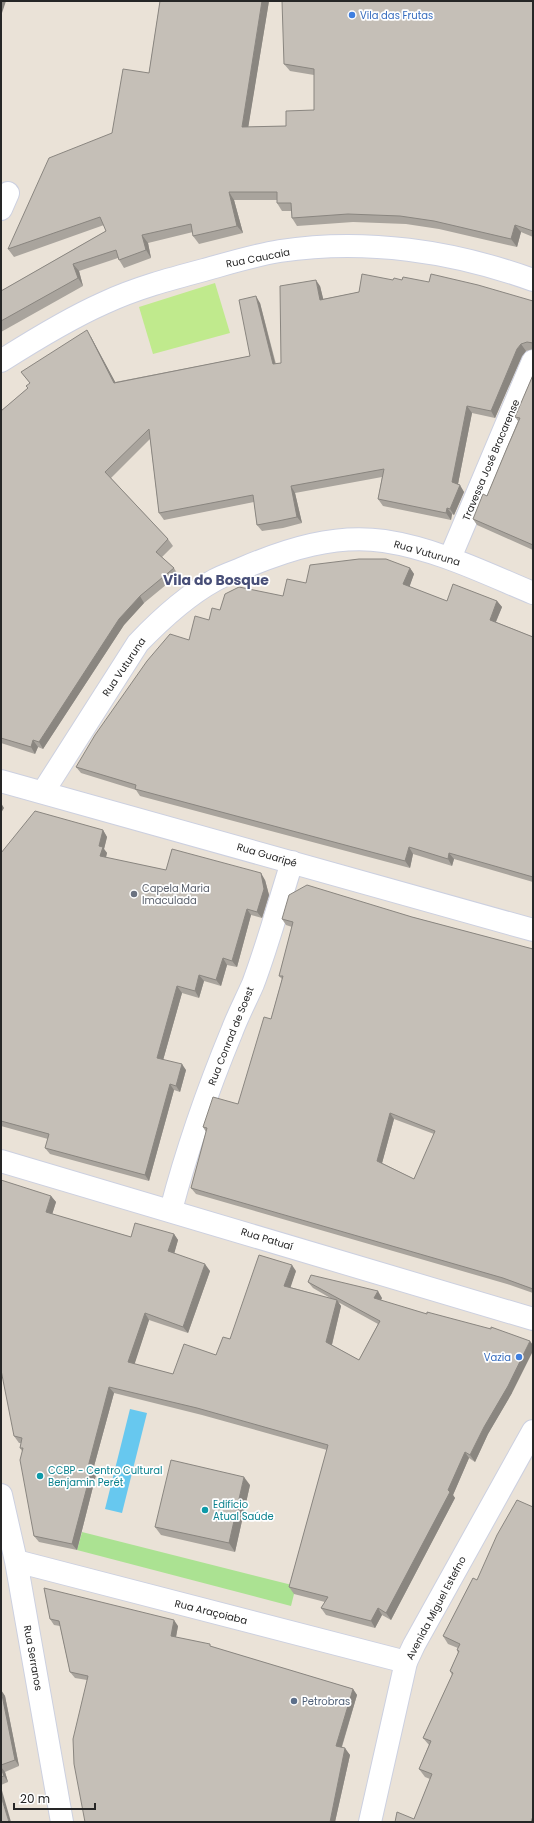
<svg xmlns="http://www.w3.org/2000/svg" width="534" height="1823" font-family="Poppins,sans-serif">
	<rect width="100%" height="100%" fill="#eae2d7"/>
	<path fill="#abe292" d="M82,1532L296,1586L291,1606L77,1550Z"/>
	<path fill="#c0ea8d" d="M215,283L230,333L153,354L139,307Z"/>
	<path fill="#67c8ef" d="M130,1409L147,1413L122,1513L105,1509Z"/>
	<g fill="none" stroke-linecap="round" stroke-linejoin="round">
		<defs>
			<path id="minor" d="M1,209L8,193
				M1,361C34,340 68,319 104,303C136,288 170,279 204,270C229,263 255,255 280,251C365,238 453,251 533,280
				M450,558L533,361
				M1,781L533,930
				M43,792L138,643C161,619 186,596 215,580C224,575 234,572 243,568C288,549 335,534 384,541C437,549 485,573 533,593
				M1,1161L533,1319
				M171,1210C187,1149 208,1089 232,1031C238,1015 246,1000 253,984C268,944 279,903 292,862
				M1,1495L16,1561L62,1822
				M16,1561L406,1662"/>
			<path id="tertiary" d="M370,1822L406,1662L414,1645L533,1431"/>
		</defs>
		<use href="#minor" stroke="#ccd0e0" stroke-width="24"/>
		<use href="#tertiary" stroke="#ccd0e0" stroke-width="24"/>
		<use href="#minor" stroke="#fff" stroke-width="22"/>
		<use href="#tertiary" stroke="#fff" stroke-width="22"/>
	</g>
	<path fill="#a9a49d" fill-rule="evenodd" d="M160,1H269L248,127L286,126L314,110V75L290,71L284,64L533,1V237L521,232L517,247L439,229L406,224L353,222L297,226L292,218L291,211H282L277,203V200H234L243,233L199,244L193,236V232L148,243L151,258L124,268L118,258L79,271L83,286L1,332V291L106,231L104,225L14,257L8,249L112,133L149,73Z
		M393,280H402L533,301V349L526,351L522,356L495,418L472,413L458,484L464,492L454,515L452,514L451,520L383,506L378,499L382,477L295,493L302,523L283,528L262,531L257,525L254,502L164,520L159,513L150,439L111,478L168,539L173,546L162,557L174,568L178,575L144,603L124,625L43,749L38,747L35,754L1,743V411L28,388L30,383L21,372L91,337L115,382L250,356L260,303L276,364L281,363L320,286L323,299L359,292Z
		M533,375V550L477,525L473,519L487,496L518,421L515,417Z
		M410,568L414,574L409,587L447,601H497L502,607L496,622L533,637V882L454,859L452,866L413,854L410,868L140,796L136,790L81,773L76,767L189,640L220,610L283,596L306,583Z
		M103,830L107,837L104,849L107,853L106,858L166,870L265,880L269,895L262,918L251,915L237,967L227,965L221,986L204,981L199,998L182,993L163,1060L186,1070L180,1092L174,1090L149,1181L50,1154L45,1148L48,1139L1,1126V853Z
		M412,917L533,949V1293L507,1284L196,1194L191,1188L206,1132L203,1127L238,1104L271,1019L282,979L279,976L292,927L286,925L282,919ZM394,1119L434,1134L414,1179L382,1163Z
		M51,1196L56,1202L52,1214L131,1237L174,1234L178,1240L174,1253L210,1271L188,1333L149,1320L134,1364L173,1374L216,1355L230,1339L296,1271L290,1287L332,1299L313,1288L308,1282L382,1298L381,1300L512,1393L488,1434L475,1462L469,1458L453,1495L455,1498L391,1620L382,1615L375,1628L326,1615L321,1608L325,1602L294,1594L289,1587L327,1450L202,1415L114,1393L93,1470L96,1475L77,1550L39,1542L34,1536L22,1451L20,1448L21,1443H19L14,1436ZM338,1302L378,1324L359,1360L332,1345L341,1306Z
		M250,1485L235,1552L161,1535L155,1527Z
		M473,1578L533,1822L414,1819L430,1779L425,1777L419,1769L429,1745L423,1738L452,1675L450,1671L458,1653L457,1650L458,1648L448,1644L443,1636Z
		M50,1619L178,1626L176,1637L212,1647L353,1689L357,1695L342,1747L350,1755L335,1822H85L87,1680L75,1678L70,1672L60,1626L54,1625Z
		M1,1690L5,1696L19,1766L5,1772L8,1782L1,1785Z"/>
	<path fill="#8a8680" d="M1,1H6L1,16Z
		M262,1H269L247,135L242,127Z
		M229,192L234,200L243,233L237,226Z
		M515,225L521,232L517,247L511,239Z
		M142,235L148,243L151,258L146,250Z
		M73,264L79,271L83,286L78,278Z
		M316,280L320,286L325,306L320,300Z
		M256,296L260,303L277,371L273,364Z
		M87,330L91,337L119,389L114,383Z
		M521,344L526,351L522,356L495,418L491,411L517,349Z
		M467,406L472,413L457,489L452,482Z
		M460,485L464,492L454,515L450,509Z
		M291,486L295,493L302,523L297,517Z
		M447,508L452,514L451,520L446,513Z
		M410,568L414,574L408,591L403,584Z
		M140,596L144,603L124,625L43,749L39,742L119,619Z
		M497,601L502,607L494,626L490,620Z
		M33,740L38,747L35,754L31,747Z
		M1,803L4,808L1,813Z
		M103,830L107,837L104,849L107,853L104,863L100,856L99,846Z
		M409,847L413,854L410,868L405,861Z
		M449,853L454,859L452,866L448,859Z
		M261,873L265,880L269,895L262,918L257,912Z
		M247,909L251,915L237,967L232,961Z
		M223,958L227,965L221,986L216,980Z
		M199,975L204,981L199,998L195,991Z
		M177,986L182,993L162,1064L157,1058Z
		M182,1064L186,1070L180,1092L176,1086Z
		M170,1084L174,1090L149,1181L145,1175Z
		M390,1113L394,1119L381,1167L377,1161Z
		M51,1196L56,1202L51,1218L46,1212Z
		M174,1234L178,1240L173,1258L168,1251Z
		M205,1264L210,1271L188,1333L183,1327Z
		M292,1265L296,1271L289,1292L284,1286Z
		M378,1291L382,1298L378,1305L374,1298Z
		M337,1300L341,1306L331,1348L326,1342Z
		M145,1313L149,1320L133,1369L128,1362Z
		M530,1341L533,1345V1351L512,1393L488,1434L475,1462L470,1455L484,1427Z
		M109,1387L114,1393L93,1470L96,1475L77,1550L72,1544L88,1467Z
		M465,1452L469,1458L453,1495L455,1498L391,1620L386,1613L448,1490Z
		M244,1477L250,1485L235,1552L229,1543Z
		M378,1608L382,1615L375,1628L371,1621Z
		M174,1620L178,1626L175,1642L171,1636Z
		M353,1689L357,1695L340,1752L336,1746Z
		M1,1690L5,1696L19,1766L15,1760Z
		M345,1748L350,1755L335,1822H330Z
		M1,1767L5,1772L8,1782L4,1776Z
		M1,1787L11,1822H9L1,1796Z"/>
	<path fill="#c5bfb7" stroke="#8a8680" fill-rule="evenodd" d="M160,1H262L242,127L286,126V111L314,110V69L284,64L282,1H533V231L515,225L511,239L434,221L400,216L348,214L292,218L291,203H277V192H229L237,226L193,236L191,224L142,235L146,250L119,260L116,250L73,264L78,278L1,321V291L106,231L100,217L8,249L49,158L112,133L123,69L149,73Z
		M362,274L393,280L394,278L402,280L403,277L429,282L431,274L478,285L533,301V343L527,342L521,344L517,349L491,411L467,406L452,482L460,485L450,509L447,508L446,513L378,499L384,469L291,486L297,517L278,521L257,525L253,495L159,513L149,429L105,472L168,539L156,552L174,568L140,596L119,619L39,742L33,740L31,747L1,738V411L28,388L26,386L30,383L21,372L87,330L114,383L250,356L239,300L256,296L273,364L281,363L280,286L316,280L320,300L359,292Z
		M533,375V545L473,519L483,494L487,496L507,448L520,418L515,417Z
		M359,559H386L410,568L403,584L447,601L453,584L497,601L490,620L533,637V877L449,853L448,859L409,847L405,861L135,789L136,785L76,767L95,735L147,661L170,634L189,640L195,616L209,620L212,608L220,610L225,594L239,587L283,596L287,579L306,583L310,565Z
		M35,811L103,830L99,846L103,847L100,856L166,870L172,849L261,873L264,889L257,912L247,909L232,961L223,958L216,980L199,975L195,991L177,986L157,1058L182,1064L176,1086L170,1084L145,1175L45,1148L49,1134L1,1121V853Z
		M307,885L412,917L533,949V1289L503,1278L191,1188L207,1128L203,1127L213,1097L238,1104L264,1017L271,1019L283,976H279L293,922L282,919L289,895ZM390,1113L435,1131L414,1179L377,1161Z
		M1,1180L51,1196L46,1212L131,1237L135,1223L174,1234L168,1251L205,1264L183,1327L145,1313L128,1362L173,1374L184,1344L216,1355L223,1337L230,1339L259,1255L292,1265L284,1286L337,1300L326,1342L359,1360L380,1321L308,1282L311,1275L378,1291L374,1298L427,1314V1312L491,1329V1327L530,1341L508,1386L484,1427L470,1455L465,1452L448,1490L450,1492L386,1613L378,1608L371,1621L321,1608L328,1597L289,1587L328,1445L197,1408L109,1387L88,1467L92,1468L72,1544L34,1536L20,1460L23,1448H20L22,1438L14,1436L1,1370Z
		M171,1460L244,1477L229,1543L155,1527Z
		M517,1500L533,1507V1816L531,1822H395L397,1812L414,1819L432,1774L419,1769L431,1741L423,1738L453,1673L450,1671L459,1651L457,1650L460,1644L443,1636L473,1578L477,1580L497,1535Z
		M44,1588L174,1620L171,1636L210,1644V1646L353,1689L336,1746L345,1748L330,1822H85L74,1764L73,1739L88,1676L70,1672L59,1621L50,1619Z
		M1,1690L15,1760L1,1765Z
		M1,1768L4,1776L1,1777Z
		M1,1796L9,1822H1Z"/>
	<g fill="#3f7fe0" stroke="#fff" stroke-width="1.5">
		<circle cx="352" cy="15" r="4"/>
		<circle cx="519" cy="1357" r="4"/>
	</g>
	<circle fill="#6b7280" stroke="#fff" stroke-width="1.5" cx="134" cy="894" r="4"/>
	<g fill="#0f9aa8" stroke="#fff" stroke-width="1.5">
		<circle cx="40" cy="1476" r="4"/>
		<circle cx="205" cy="1510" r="4"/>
	</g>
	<circle fill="#5c6f8a" stroke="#fff" stroke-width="1.5" cx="294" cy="1701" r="4"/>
	<g text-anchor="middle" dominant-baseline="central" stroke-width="3.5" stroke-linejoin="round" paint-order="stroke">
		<g font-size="10" fill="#366cbe" stroke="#fff" text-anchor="start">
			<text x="360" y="15">Vila das Frutas</text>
			<text x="511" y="1357" text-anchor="end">Vazia</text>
		</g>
		<g font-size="10" fill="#262626" stroke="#fff">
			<text transform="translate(258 258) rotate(-11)">Rua Caucaia</text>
			<text transform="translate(491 460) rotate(-67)">Travessa José Bracarense</text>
			<text transform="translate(427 553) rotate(16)">Rua Vuturuna</text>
			<text transform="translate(124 667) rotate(-56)">Rua Vuturuna</text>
			<text transform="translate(267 855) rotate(16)">Rua Guaripé</text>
			<text transform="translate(231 1036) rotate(-68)">Rua Conrad de Soest</text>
			<text transform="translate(267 1239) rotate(17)">Rua Patuaí</text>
			<text transform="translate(436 1608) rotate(-62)">Avenida Miguel Estefno</text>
			<text transform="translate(211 1612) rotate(14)">Rua Araçoiaba</text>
			<text transform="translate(33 1658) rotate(80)">Rua Serranos</text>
		</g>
		<g font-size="10" fill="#5b616d" stroke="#fff" text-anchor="start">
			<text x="142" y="888">Capela Maria<tspan x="142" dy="12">Imaculada</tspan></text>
		</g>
		<g font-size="10" fill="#0d838f" stroke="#fff" text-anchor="start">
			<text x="48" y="1470">CCBP - Centro Cultural<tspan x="48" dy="12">Benjamin Perét</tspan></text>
			<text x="213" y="1504">Edifício<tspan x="213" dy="12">Atual Saúde</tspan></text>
		</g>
		<g font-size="10" fill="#4e5e75" stroke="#fff" text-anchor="start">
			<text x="302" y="1701">Petrobras</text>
		</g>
		<g font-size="14" font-weight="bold" fill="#474e77" stroke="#fff">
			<text x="216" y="580">Vila do Bosque</text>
		</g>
	</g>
	<rect width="534" height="1823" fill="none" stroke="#262626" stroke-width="4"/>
	<path d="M14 1803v6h81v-6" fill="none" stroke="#262626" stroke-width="2"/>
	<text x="20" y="1803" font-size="12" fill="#262626" stroke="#ffffff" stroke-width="3" paint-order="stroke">20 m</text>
</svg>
